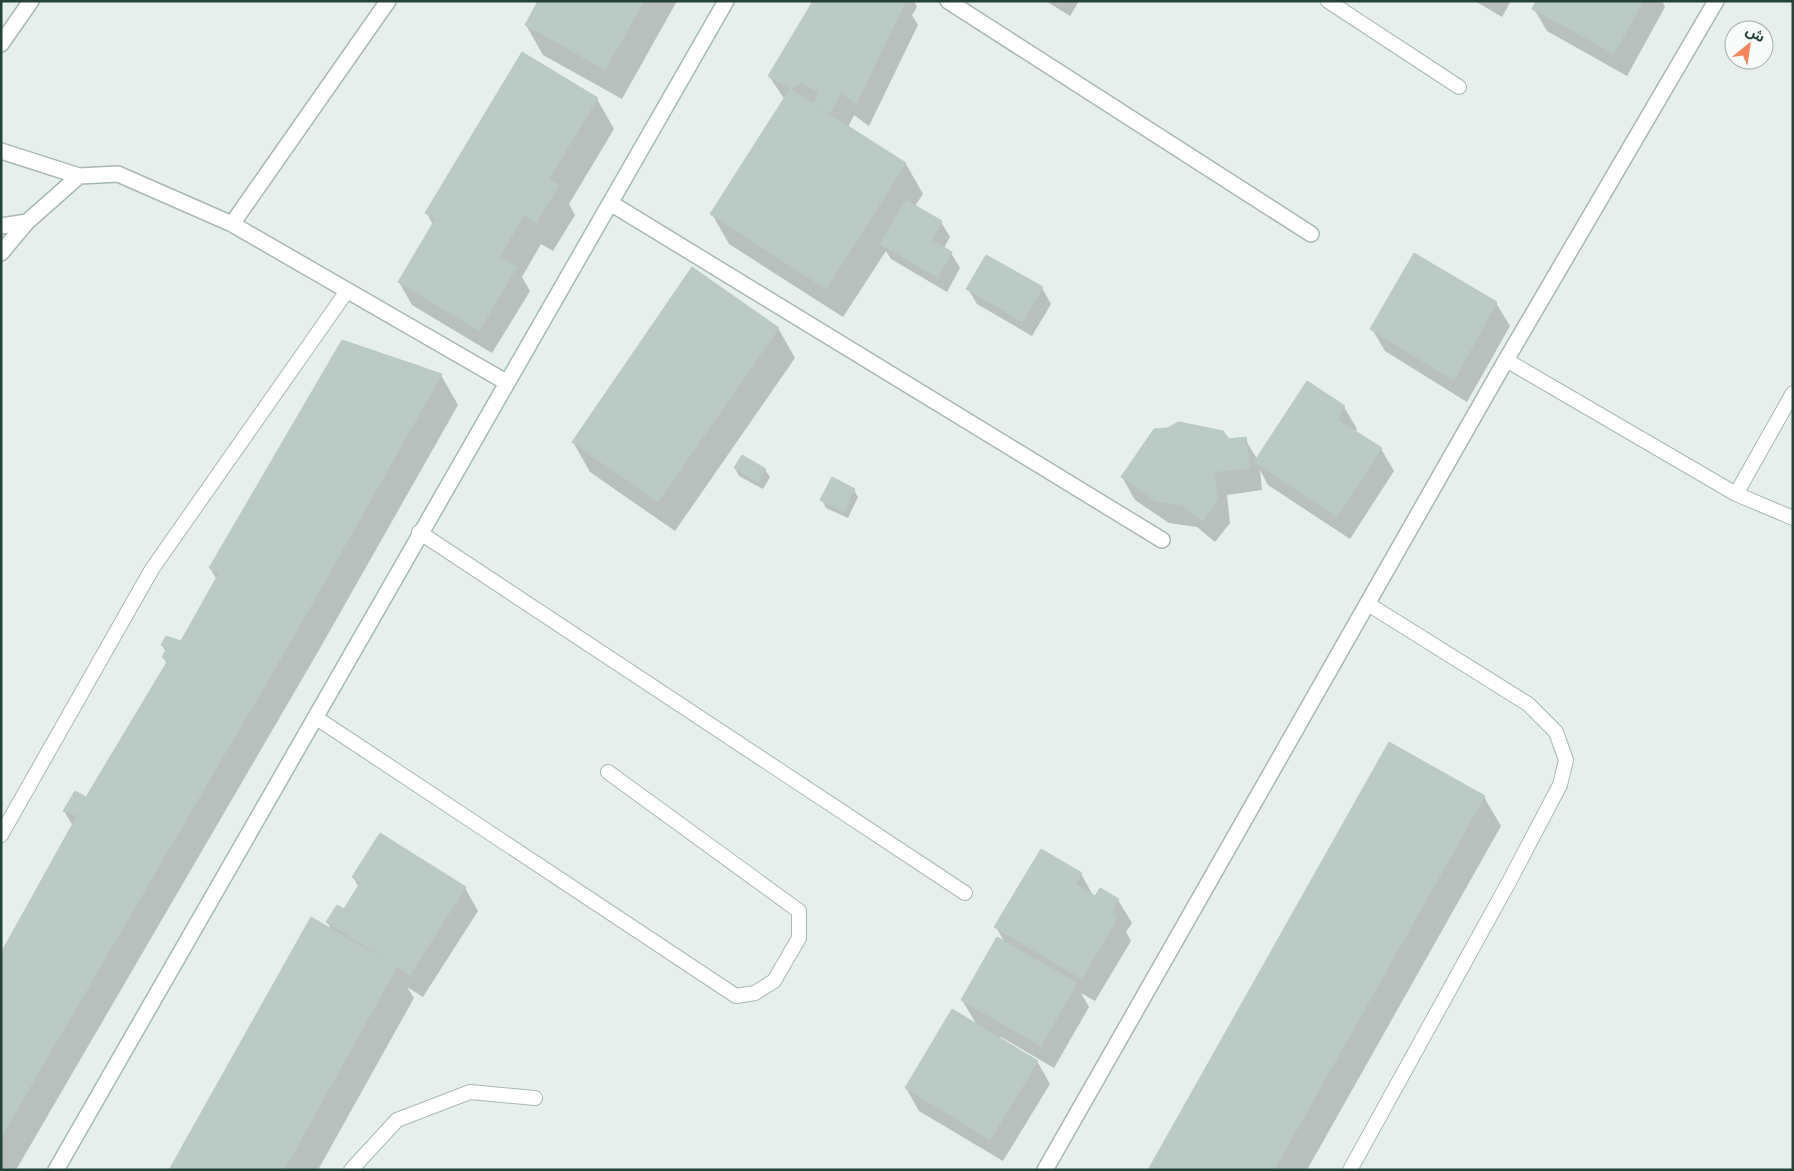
<svg xmlns="http://www.w3.org/2000/svg" width="1794" height="1171" font-family="'Varela Round','Noto Sans Arabic',sans-serif">
	<rect width="100%" height="100%" fill="#e6efeb"/>
	<path fill="#0003" d="M540,1H677L622,99L543,55L526,25Z
		M815,1H914L917,7L912,15L918,25L869,126L854,115L848,127L906,164L923,194L915,206L941,222L950,237L944,248L951,253L960,268L947,292L891,259L886,251L843,317L729,244L712,214L785,100L769,76Z
		M1046,1H1079L1070,16Z
		M1475,1H1511L1502,17Z
		M1538,1H1662L1665,7L1627,76L1547,31L1534,9Z
		M597,99L614,129L569,204L575,215L553,251L541,244L522,277L530,291L492,353L412,305L399,282L433,225L427,213Z
		M1415,254L1496,303L1510,326L1467,402L1385,351L1372,329Z
		M1042,288L1051,304L1032,336L977,304L968,289Z
		M778,328L795,358L675,531L590,472L573,442Z
		M441,375L458,405L319,650L16,1170H1V956L73,826L64,811L87,799L167,664L163,657L166,652L162,645L181,643L217,580L210,568Z
		M1344,407L1357,429L1355,432L1381,449L1394,471L1350,539L1268,485L1260,470L1262,490L1227,495L1230,523L1215,542L1197,527L1169,523L1135,500L1122,477L1228,441L1245,439L1257,459Z
		M735,468L765,470L770,477L763,489L739,476Z
		M854,490L858,497L848,518L826,508L822,500Z
		M1484,797L1501,826L1307,1170H1149Z
		M1041,851L1081,874L1094,897L1096,898L1101,890L1118,900L1132,923L1126,932L1131,941L1095,1001L1081,993L1089,1007L1054,1068L1001,1037L1000,1039L1037,1061L1050,1084L1003,1161L919,1111L906,1088L977,1025L962,1000L1005,943L996,927Z
		M353,877L465,888L478,911L423,997L407,987L414,998L318,1170H170L333,932L327,922L344,911L359,888Z"/>
	<path fill="#bbcac4" stroke="#b8c9c2" d="M538,1H644L605,70L525,25Z
		M813,1H906L856,104L841,93L830,114L814,104L818,92L802,83L790,89L768,76Z
		M1536,1H1643L1614,54L1532,9Z
		M522,52L598,98L549,179L559,185L536,223L524,215L500,256L425,213Z
		M790,89L906,163L826,289L710,214Z
		M906,200L942,221L932,240L952,252L938,278L880,244Z
		M436,218L517,267L479,331L398,282Z
		M1414,253L1497,302L1454,381L1370,329Z
		M986,255L1043,287L1023,322L966,289Z
		M692,267L779,328L658,502L572,442Z
		M342,340L442,374L303,620L209,568Z
		M1307,381L1345,406L1337,419L1382,448L1337,517L1254,462Z
		M1179,422L1223,431L1229,439L1246,437L1250,468L1214,472L1218,500L1202,521L1182,505L1155,501L1121,477L1154,429L1167,428Z
		M742,455L766,469L758,483L734,468Z
		M832,477L855,489L844,512L820,500Z
		M219,573L303,620L1,1137V953L77,816L63,811L75,791L86,797L167,662L162,657L167,648L161,645L166,636L181,641Z
		M1389,742L1485,796L1274,1170H1148Z
		M380,833L466,887L410,975L326,922L337,905L344,909L360,883L352,877Z
		M1041,849L1082,873L1076,884L1095,896L1100,888L1119,899L1111,913L1118,917L1082,979L994,927Z
		M311,917L397,967L284,1170H169Z
		M997,937L1077,983L1041,1046L961,1000Z
		M952,1009L1038,1061L990,1140L905,1088Z"/>
	<g fill="none" stroke-linecap="round" stroke-linejoin="round">
		<defs>
			<path id="service" d="M1328,1L1459,87
				M1506,360L1736,494L1793,518
				M1736,494L1793,393
				M419,532L965,893
				M315,717L736,996L755,993L774,981L799,938V911L608,772
				M1,835L152,569L347,291
				M351,1170L397,1120L470,1092L535,1098
				M1350,1170L1510,880L1560,785L1566,760L1556,732L1528,704L1368,604"/>
			<path id="minor" d="M948,1L1311,234
				M1,44L31,1
				M1,151L79,176L118,174L232,224L506,382
				M612,204L1162,540
				M232,224L388,1
				M1,226L27,222
				M1,253L27,222L79,176
				M1045,1170L1506,360L1716,1"/>
			<path id="secondary" d="M56,1170L726,1"/>
		</defs>
		<use href="#service" stroke="#a8b8b2" stroke-width="16"/>
		<use href="#minor" stroke="#a8b8b2" stroke-width="18"/>
		<use href="#secondary" stroke="#a4bbb3" stroke-width="18"/>
		<use href="#service" stroke="#fff" stroke-width="14"/>
		<use href="#minor" stroke="#fff" stroke-width="15"/>
		<use href="#secondary" stroke="#fff" stroke-width="15"/>
	</g>
	<rect width="1794" height="1171" fill="none" stroke="#24423a" stroke-width="5"/>
	<g transform="translate(1749 45) rotate(30)"><circle r="24" fill="#f7fbf9" stroke="#a3b1ad"/>
	<path d="M0-4L9 19L0 12L-9 19Z" fill="#f4845f"/>
	<text y="-8" font-size="14" font-weight="bold" text-anchor="middle" fill="#24423a">ش</text>
	</g>
</svg>
